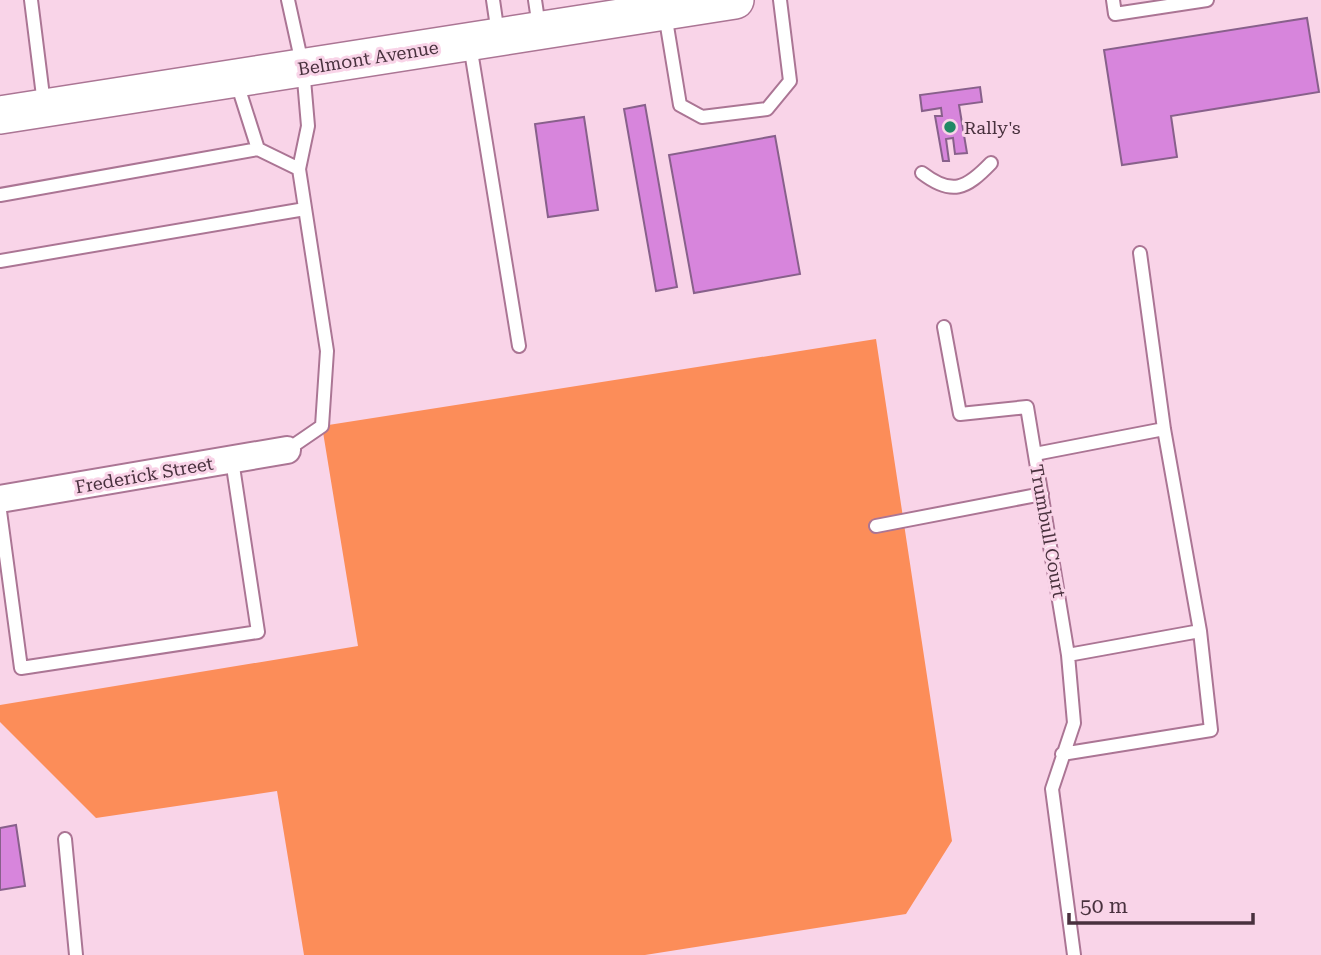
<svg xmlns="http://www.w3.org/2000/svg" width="1321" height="955" font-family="'Roboto Serif',serif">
	<rect width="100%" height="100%" fill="#f9d4e8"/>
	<path fill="#fc8d59" d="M876,339L952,841L906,914L645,955H304L277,791L96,818L0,722V705L358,646L322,426Z"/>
	<path fill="#d785dc" stroke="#88608b" stroke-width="2" d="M1307,18L1319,92L1171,116L1177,157L1122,165L1104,50Z
		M980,87L982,102L959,105L967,153L955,154L953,138L946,139L949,161H943L935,116H942L941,108L922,111L920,95Z
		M645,105L677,287L656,291L624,109Z
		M584,117L598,210L548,217L535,124Z
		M775,136L800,274L694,293L669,155Z
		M16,825L25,886L0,890V828Z"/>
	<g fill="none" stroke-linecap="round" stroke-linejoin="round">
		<defs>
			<path id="lane" d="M31,0L44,104
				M493,0L498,34
				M535,0L539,27
				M1113,0L1115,14L1207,0
				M665,14L680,105L702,117L767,109L790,81L780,0
				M470,45L519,346
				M236,80L258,149L299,169
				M922,173C952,196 966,189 991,163
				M0,195L258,149
				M0,261L305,209
				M944,327L960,414L1027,407L1068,655L1074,723L1052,789L1074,955
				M287,450L322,426L327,351L299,169L308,126L303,68L288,0
				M1035,454L1164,429
				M0,511L21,668L258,632L232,460
				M876,526L1042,494
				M1068,655L1200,631
				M1062,754L1211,730L1200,631L1164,429L1140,253
				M65,839L76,955"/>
			<path id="street" d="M0,499L287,450"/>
			<path id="secondary" d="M0,115L735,0"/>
		</defs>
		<use href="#lane" stroke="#ab7594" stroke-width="16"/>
		<use href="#street" stroke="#ab7594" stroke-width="30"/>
		<use href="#secondary" stroke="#ab7594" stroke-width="40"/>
		<use href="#lane" stroke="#fff" stroke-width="12"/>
		<use href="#street" stroke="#fff" stroke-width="26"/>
		<use href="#secondary" stroke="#fff" stroke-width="37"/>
	</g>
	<circle fill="#218965" stroke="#f9d4e8" stroke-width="2.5" cx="950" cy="127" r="7"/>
	<g text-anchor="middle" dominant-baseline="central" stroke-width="6" stroke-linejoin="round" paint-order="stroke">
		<g font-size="18" fill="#49313e" stroke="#f9d4e8">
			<text transform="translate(368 58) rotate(-9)">Belmont Avenue</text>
			<text transform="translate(144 475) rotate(-10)">Frederick Street</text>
			<text transform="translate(1048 531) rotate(80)">Trumbull Court</text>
		</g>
		<g font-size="18" fill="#49313e" stroke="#f9d4e8" text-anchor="start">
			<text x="964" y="127">Rally's</text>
		</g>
	</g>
	<path d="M1069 913v10h184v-10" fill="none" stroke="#49313e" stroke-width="3.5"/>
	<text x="1080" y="913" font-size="21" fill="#49313e" stroke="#f9d4e8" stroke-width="5" paint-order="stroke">50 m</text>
</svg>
